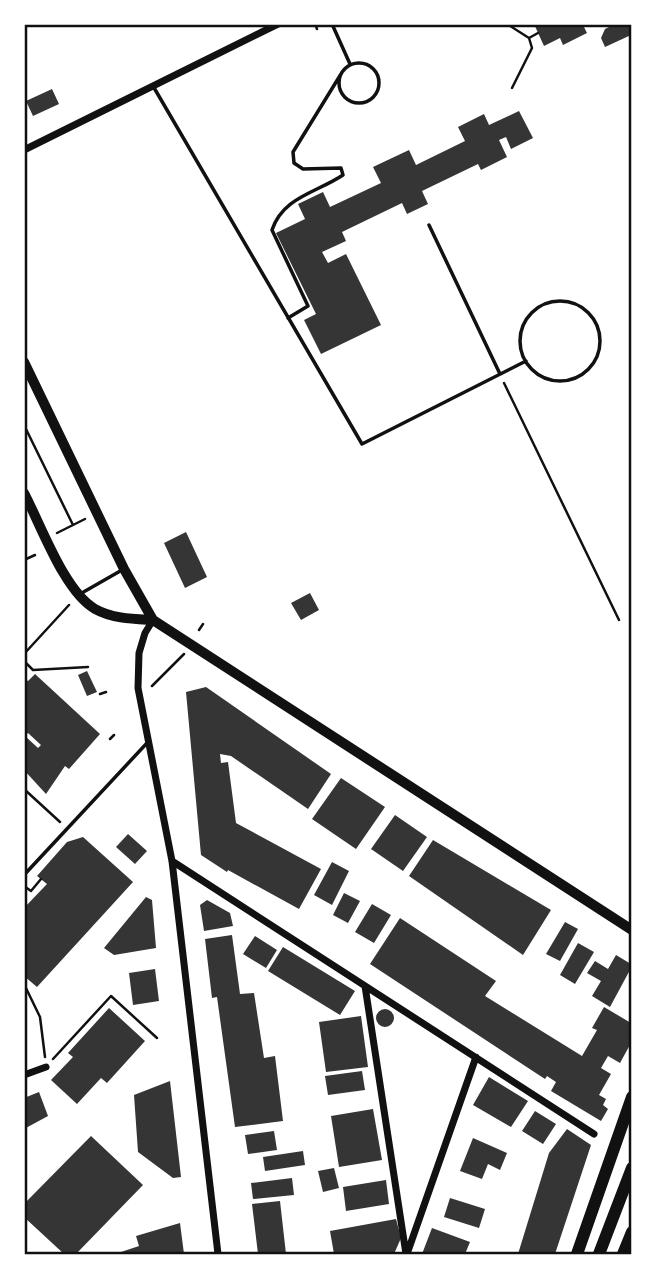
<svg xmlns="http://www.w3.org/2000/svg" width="656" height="1279" font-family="'IBM Plex Sans',sans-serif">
	<rect width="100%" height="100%" fill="#fff"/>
	<path fill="#353535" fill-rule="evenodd" d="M534,24H589L584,27L587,33L563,45L560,38L544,46Z
		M615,24H631V35L605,47L601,38L605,29Z
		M52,89L59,104L33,116L26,101Z
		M519,111L533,138L511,149L506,137L499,140L507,157L481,170L478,164L422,191L428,204L407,214L402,203L342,232L346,241L322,252L328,263L346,254L381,325L321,354L304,320L316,314L276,233L305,219L298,204L323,192L330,207L381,183L373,167L409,150L416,165L465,141L458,127L484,114L489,125Z
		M186,532L207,577L185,588L164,543Z
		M310,593L319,610L301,620L291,603Z
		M87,671L97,692L87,696L78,675Z
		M35,674L100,734L69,769L65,766L46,794L24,770V678L28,681ZM28,733L41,745L38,748L25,736Z
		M206,687L331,774L308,809L231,756L220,754L221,763L228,762L236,823L321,869L299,909L228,870L227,872L201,855L186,692Z
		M341,778L385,807L356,849L312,819Z
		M395,815L427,837L403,871L371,849Z
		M128,834L147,851L135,864L116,847Z
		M83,837L133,882L37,987L24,976V908L47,884L37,876L67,842Z
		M433,840L551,910L523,955L409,876Z
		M332,862L349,871L332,905L314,895Z
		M344,893L360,901L348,923L333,915Z
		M146,897L152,900L156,948L114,955L104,948Z
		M207,900L230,913L233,926L204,931L200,905Z
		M372,904L391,915L374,943L355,932Z
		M400,918L496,981L485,996L582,1056L597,1030L592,1028L604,1007L631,1023V1043L620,1063L608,1056L601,1068L611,1074L599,1095L606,1099L603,1105L608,1109L601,1121L551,1091L556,1082L547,1076L545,1079L370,964Z
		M565,922L578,929L560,961L546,954Z
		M232,935L240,994L254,993L264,1058L275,1056L283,1121L235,1127L217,997L212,998L205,939Z
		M255,936L277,950L266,968L243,954Z
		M578,943L594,952L575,984L560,975Z
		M283,947L355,991L340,1015L268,971Z
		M616,955L631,964V968L610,1007L592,996L601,981L587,973L595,961L608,969Z
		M155,969L159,1001L133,1005L129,973Z
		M109,1008L145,1041L107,1083L101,1078L77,1104L51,1080L73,1057L68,1053Z
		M376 1018a9 9 0 1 1 18 0a9 9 0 1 1-18 0Z
		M361,1016L368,1067L326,1072L319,1022Z
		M362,1071L365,1090L328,1095L325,1076Z
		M489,1077L528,1101L511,1127L473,1105Z
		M170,1081L181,1177L173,1178L138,1152L134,1095Z
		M39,1092L48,1116L24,1129V1098Z
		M373,1109L382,1160L339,1167L331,1116Z
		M535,1111L556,1124L543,1144L522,1131Z
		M567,1129L591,1145L555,1254H518L549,1153Z
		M274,1131L277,1150L248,1154L245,1135Z
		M91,1136L143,1185L76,1254H64L24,1217V1204Z
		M473,1138L507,1153L500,1170L488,1164L482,1179L460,1171Z
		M303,1151L305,1165L265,1171L263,1157Z
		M334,1168L339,1188L323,1192L318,1171Z
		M292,1178L294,1195L253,1199L251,1183Z
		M386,1180L389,1204L346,1211L343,1187Z
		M450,1198L485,1209L479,1228L444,1217Z
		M280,1201L286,1254H258L252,1204Z
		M396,1219L401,1238L394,1254H334L330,1231Z
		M180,1223L184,1254H115L139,1246L136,1236Z
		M432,1228L470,1242L465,1254H422Z"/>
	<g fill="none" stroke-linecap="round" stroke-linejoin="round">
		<path stroke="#111" stroke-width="2.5" d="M315,24L317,29
			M507,24L529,38L532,48L512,88
			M529,38L538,33
			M504,383L619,620
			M24,425L73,525
			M57,533L85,519
			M24,560L35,555
			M199,630L203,624
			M24,654L69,605
			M24,661L33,670L88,667
			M152,686L184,654
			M100,694L106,692
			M110,739L114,735
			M24,789L60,822
			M24,886L31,891L41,879
			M24,984L40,1017L45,1057
			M53,1059L111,996L157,1038"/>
		<path stroke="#111" stroke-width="3.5" d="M332,24L350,64
			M339 83a20 20 0 1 1 40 0a20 20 0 1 1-40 0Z
			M153,86L362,444L526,361
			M429,225L500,374
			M520 341a40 40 0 1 1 80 0a40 40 0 1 1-80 0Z
			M288,318L308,306L272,230C283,197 316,193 343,175L341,168L303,169L294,163L293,152L341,74
			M80,594L122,570
			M24,875L147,743"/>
		<path stroke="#111" stroke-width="7" d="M24,150L278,24
			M153,620L145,633L139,653L138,688L172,861L218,1254
			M172,861L594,1134
			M365,986L406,1254
			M24,1075L46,1067
			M408,1251L476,1057"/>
		<path stroke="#111" stroke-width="10" d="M24,362L124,569L153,620L632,930
			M24,493C41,525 64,591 95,609C113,619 134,619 153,620"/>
		<path stroke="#111" stroke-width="12" d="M577,1254L632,1097
			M599,1254L632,1168
			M623,1254L632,1232"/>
		<path stroke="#707070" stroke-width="2" d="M24,32L27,24"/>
	</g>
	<rect width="656" height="1279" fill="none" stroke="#ffffff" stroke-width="52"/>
	<rect x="26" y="26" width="604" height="1227" fill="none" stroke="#111" stroke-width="2.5"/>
</svg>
